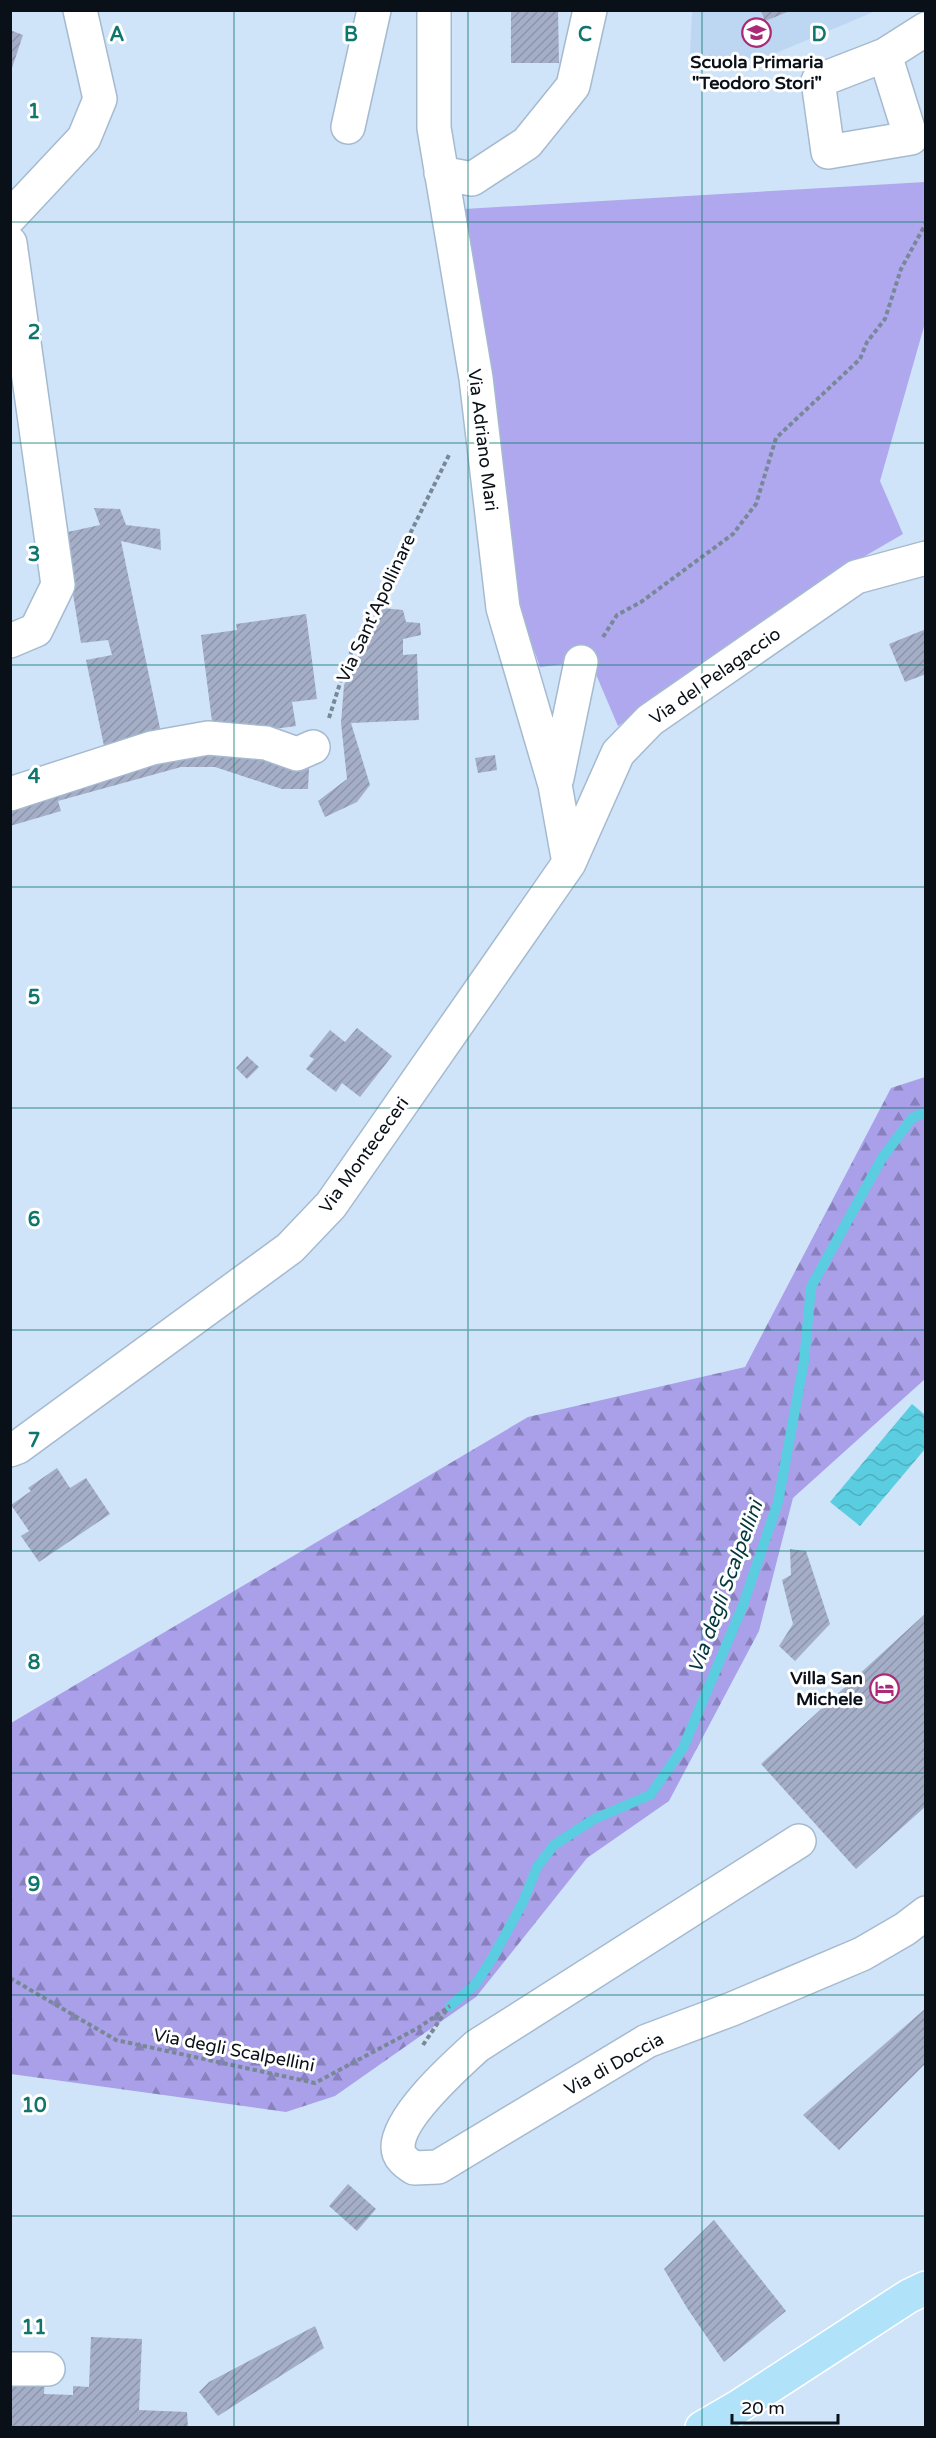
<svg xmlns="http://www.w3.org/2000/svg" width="936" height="2438" font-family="'Varela Round',sans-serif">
	<defs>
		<pattern id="forest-firs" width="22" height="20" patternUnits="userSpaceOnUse" patternTransform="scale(1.5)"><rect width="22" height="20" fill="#aaa0ea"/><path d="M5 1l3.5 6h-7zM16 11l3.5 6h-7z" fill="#8981bd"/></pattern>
		<pattern id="water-waves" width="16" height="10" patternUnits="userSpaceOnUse" patternTransform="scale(1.5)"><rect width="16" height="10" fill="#5acde0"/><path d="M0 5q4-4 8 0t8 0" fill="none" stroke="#4dafbf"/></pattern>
		<pattern id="building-hatch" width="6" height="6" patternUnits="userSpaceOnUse" patternTransform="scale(1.5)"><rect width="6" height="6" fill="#a5aec7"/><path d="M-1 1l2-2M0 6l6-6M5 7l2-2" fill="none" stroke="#8d95aa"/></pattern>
	</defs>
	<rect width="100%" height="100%" fill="#cfe4f9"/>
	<path fill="#bdd7f3" d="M692,11H876L762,59L690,55Z"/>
	<path fill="#b0a8ef" d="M925,182V323L880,481L903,534L822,581L618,726L592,665L581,662L540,667L517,602L464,209Z"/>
	<path fill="url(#forest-firs)" d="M925,1077V1379L793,1498L759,1631L669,1801L587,1858L476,1997L335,2096L286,2112L11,2074V1723L528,1417L745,1367L891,1088Z"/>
	<path fill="url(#water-waves)" d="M912,1404L925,1415V1449L860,1526L830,1502Z"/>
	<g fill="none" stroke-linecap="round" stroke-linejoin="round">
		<path stroke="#5acde0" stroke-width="10" d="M450,2006L475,1985L493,1957L523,1902L537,1867L554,1845L594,1819L650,1795L683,1748L743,1605L778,1502L804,1361L811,1287L882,1158L912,1118L926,1112"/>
	</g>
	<path fill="url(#building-hatch)" d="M511,10H558L559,63H511Z
		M761,11H790L765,21Z
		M10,30L23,35L11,71H10Z
		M94,508L120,509L126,525L160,529L161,550L121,541L161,733L104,746L86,660L112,655L108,640L81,643L63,533L100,525Z
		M382,608L403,610L406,622L420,623L421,635L403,639V655L417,654L419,720L351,723L370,785L357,802L325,817L318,801L347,779L341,723L344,685Z
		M306,614L317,699L292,702L296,726L214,737L201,635L237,630L236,624Z
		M926,629V674L905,682L889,644Z
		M256,749L309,768L308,789H282L215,767H181L58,801L61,811L10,826V803L177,750Z
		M495,755L497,770L478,773L475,758Z
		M357,1028L392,1056L360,1097L342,1083L336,1092L306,1069L314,1059L309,1056L330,1030L345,1042Z
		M247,1056L259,1067L247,1079L236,1068Z
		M57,1468L70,1488L86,1478L110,1514L39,1562L21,1536L29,1531L11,1505L31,1491L28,1488Z
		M790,1549L806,1551L830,1624L795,1661L779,1646L793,1624L782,1580L791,1575Z
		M926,1613V1806L856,1869L761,1764Z
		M926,2008V2063L839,2150L803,2115Z
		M348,2184L376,2209L357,2231L329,2206Z
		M714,2220L786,2311L724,2362L687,2308L664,2269Z
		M315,2326L324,2348L218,2416L199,2392L209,2382Z
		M91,2337L142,2339L139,2410L187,2412L188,2428H10V2376L45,2377L44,2394L73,2395V2386L89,2387Z"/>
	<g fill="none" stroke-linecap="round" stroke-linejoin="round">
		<defs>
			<path id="minor" d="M434,10V128L476,378L503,608L555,785L569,863
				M885,55L911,138L828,152L818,81L885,55L926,29
				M348,127L374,10
				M441,173L472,179L527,143L573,86L590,10
				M10,217L84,138L100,99L80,10
				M10,243L58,585L36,630L10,641
				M557,778L581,662
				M10,794L152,748L208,738L266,743L297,754L313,747
				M10,1450L18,1447L290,1248L331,1205L569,863L618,753L650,720L856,577L926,558
				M799,1841L477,2046C455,2066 398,2117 398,2147C398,2157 406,2163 414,2168L438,2167L647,2041L732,2009L862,1954L905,1929L926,1913
				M10,2369H48"/>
			<path id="major" d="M702,2428L738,2407L909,2296L926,2288"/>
		</defs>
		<use href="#minor" stroke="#a6bacf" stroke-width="36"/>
		<use href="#major" stroke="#fff" stroke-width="36"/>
		<path stroke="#798897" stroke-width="4" stroke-dasharray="4.5 3" stroke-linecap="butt" d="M603,637L617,615L641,602L733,534L756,504L776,438L860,359L867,342L885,319L901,269L926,223
			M329,718L347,661L449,455
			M10,1978L116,2040L315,2083L418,2028L450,2006
			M423,2045L447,2009"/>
		<use href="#minor" stroke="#fff" stroke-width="33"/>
		<use href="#major" stroke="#b0e2f9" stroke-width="33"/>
	</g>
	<path fill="none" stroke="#0f766e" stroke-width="1.5" stroke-opacity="0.55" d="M234,10V2428M468,10V2428M702,10V2428M10,222H926M10,443H926M10,665H926M10,887H926M10,1108H926M10,1330H926M10,1551H926M10,1773H926M10,1995H926M10,2216H926"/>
	<defs>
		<symbol id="school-ring" viewBox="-11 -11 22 22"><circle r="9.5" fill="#fff" stroke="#ab2a77" stroke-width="1.5"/><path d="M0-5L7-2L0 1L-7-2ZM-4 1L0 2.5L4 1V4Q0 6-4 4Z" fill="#ab2a77"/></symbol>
		<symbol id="hotel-ring" viewBox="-11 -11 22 22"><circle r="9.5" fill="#fff" stroke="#ab2a77" stroke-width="1.5"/><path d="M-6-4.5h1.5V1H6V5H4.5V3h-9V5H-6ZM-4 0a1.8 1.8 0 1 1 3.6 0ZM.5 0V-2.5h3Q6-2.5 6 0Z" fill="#ab2a77"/></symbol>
	</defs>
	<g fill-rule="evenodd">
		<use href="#school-ring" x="740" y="16" width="33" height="33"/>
		<use href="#hotel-ring" x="868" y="1672" width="33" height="33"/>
	</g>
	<g text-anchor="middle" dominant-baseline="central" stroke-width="6" stroke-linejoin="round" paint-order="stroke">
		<g font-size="18" font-weight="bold" fill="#091017" stroke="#fff">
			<text x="757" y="62">Scuola Primaria<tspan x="757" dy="21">"Teodoro Stori"</tspan></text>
			<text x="863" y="1678" text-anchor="end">Villa San<tspan x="863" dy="21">Michele</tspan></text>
		</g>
		<g font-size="18" fill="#091017" stroke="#fff">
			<text transform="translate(483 440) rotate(83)">Via Adriano Mari</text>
			<text transform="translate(376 608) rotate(-65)">Via Sant'Apollinare</text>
			<text transform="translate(715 676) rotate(-35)">Via del Pelagaccio</text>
			<text transform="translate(364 1155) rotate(-54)">Via Montececeri</text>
			<text transform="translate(234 2050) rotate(11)">Via degli Scalpellini</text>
			<text transform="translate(614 2064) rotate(-29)">Via di Doccia</text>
		</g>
		<g font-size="20" font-style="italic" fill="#00373f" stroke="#fff">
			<text transform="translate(726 1587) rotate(-70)">Via degli Scalpellini</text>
		</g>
	</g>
	<g font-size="20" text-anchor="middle" font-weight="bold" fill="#0f766e" stroke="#fff" stroke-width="6" stroke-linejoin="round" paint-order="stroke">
		<text x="117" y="41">A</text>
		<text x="351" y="41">B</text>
		<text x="585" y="41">C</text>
		<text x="819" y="41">D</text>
		<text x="34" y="118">1</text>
		<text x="34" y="339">2</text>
		<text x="34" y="561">3</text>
		<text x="34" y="783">4</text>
		<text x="34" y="1004">5</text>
		<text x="34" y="1226">6</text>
		<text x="34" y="1447">7</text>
		<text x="34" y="1669">8</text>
		<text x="34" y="1891">9</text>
		<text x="34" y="2112">10</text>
		<text x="34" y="2334">11</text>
	</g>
	<rect width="936" height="2438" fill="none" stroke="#091017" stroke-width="24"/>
	<path d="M732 2414v9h106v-9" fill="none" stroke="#091017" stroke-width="3"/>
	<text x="741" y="2414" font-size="18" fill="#091017" stroke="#ffffff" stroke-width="4.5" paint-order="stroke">20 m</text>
</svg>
